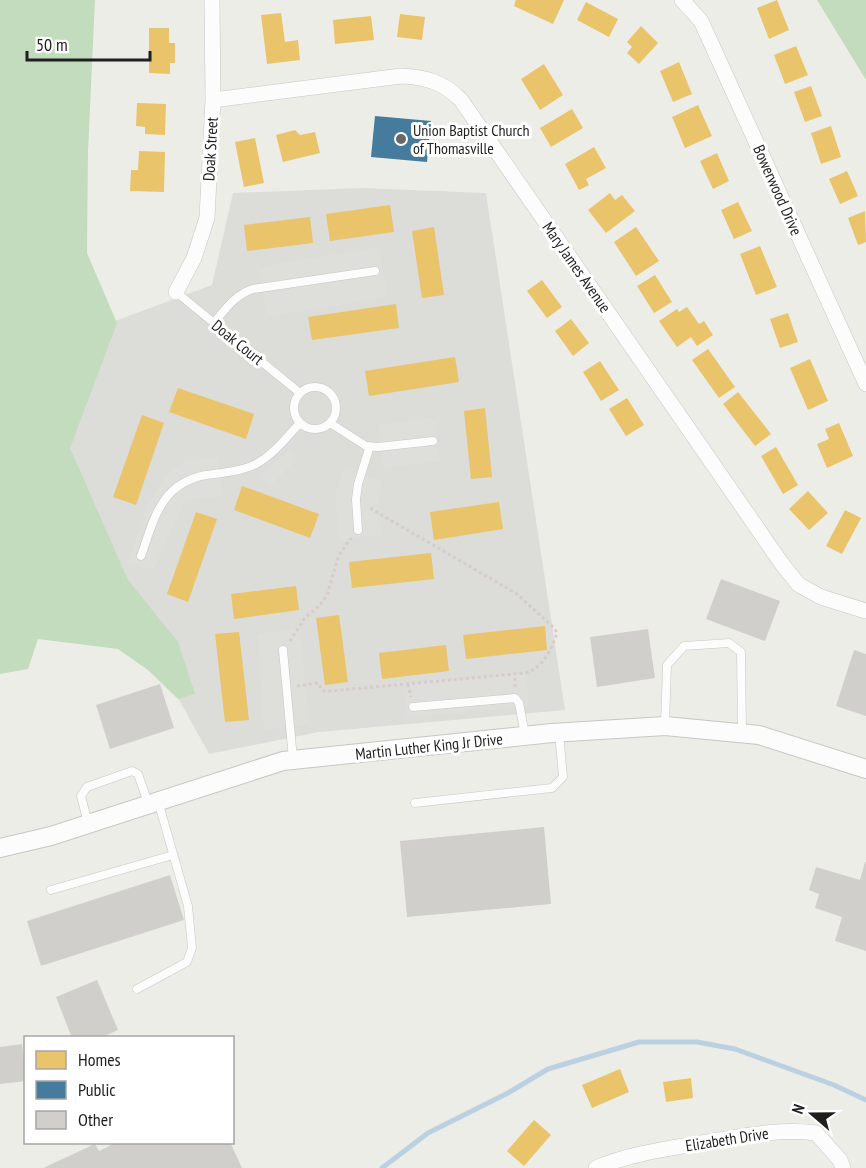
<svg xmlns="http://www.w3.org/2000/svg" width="866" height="1168" font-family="'PT Sans Narrow',sans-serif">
	<rect width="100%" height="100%" fill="#edede8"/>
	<path fill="#dcdcd9" d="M362,188L486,193L565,710L319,732L209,754L139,627L51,454L107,324L212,285L233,193Z"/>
	<path fill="#c2dcbd" d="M0,0H95L88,151L87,253L117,323L70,448L128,580L178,642L195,694L178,699L148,670L118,649L38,639L28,669L0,674Z
		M817,0H866V80Z"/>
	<path fill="#dededb" d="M379,247L387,297L267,317L259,267Z
		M435,418L440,461L383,468L378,425Z
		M289,450L298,458L270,486L259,475Z
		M218,457L222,496L185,500L153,570L128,563L146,508L168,473L188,460Z
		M343,469L382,481L377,512L382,535L339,540L335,497Z
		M300,628L309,724L264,730L258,634Z
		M526,673L529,706L407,717L404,684Z"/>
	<path fill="#e9c46a" d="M516,0H564L553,24L514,6Z
		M777,0L789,30L769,39L757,8Z
		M586,2L618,19L609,37L577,20Z
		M281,13L285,42L298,40L300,60L267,64L261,15Z
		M400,14L425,17L422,40L397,37Z
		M371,16L374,40L335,44L333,20Z
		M641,26L658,43L639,64L627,53L632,47L627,42Z
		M149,28H169V43H175V63H170V74L149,73Z
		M796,46L808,75L785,84L774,55Z
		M679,62L692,94L673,102L660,71Z
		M544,64L563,95L540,110L521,79Z
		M811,86L822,116L805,122L794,92Z
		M137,103L166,104L165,135L145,134V127L136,126Z
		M698,105L712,136L685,148L672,117Z
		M572,109L583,128L551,147L540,128Z
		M831,126L841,157L821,164L811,133Z
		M295,130L300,135L315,132L320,153L283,162L276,135Z
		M255,138L264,183L244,187L235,142Z
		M594,147L606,168L586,179L589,185L579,190L565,164Z
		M139,151L165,152L164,192L130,191L131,170H138Z
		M717,153L729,181L713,189L700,161Z
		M847,171L858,196L840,204L829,179Z
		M610,193L615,200L622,195L635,211L606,233L588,210Z
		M738,202L752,231L734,239L721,210Z
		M390,205L394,232L330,241L326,214Z
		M865,211L866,242L858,245L848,218Z
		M310,217L313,243L247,251L244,225Z
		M434,227L444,295L422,298L412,231Z
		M636,227L659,261L636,276L614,242Z
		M760,246L777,287L756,295L740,254Z
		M655,275L672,302L654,313L637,286Z
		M542,280L562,307L547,318L527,291Z
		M396,304L399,328L312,340L308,317Z
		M687,307L699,324L704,321L713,335L697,346L691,337L677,347L659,321L677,309L679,312Z
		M788,313L798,342L780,348L770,319Z
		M571,319L589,343L573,356L555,331Z
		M708,349L735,387L719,398L692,360Z
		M455,357L459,382L369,396L365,371Z
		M810,359L828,401L808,410L790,368Z
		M600,361L619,390L601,401L583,372Z
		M178,388L254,414L246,439L169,412Z
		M738,392L771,434L755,446L723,404Z
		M627,398L644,425L626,436L609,409Z
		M485,408L492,477L471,479L464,411Z
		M142,415L164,423L136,505L113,497Z
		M839,423L853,456L827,468L817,444L829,439L825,429Z
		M776,447L798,485L783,494L761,456Z
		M242,486L319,514L310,538L234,510Z
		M808,491L828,513L809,530L789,509Z
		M499,502L503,529L434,540L430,512Z
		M845,510L861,518L842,554L826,546Z
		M196,512L217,519L188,602L167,594Z
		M431,553L434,579L352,588L349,562Z
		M296,586L299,610L234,619L231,594Z
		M339,615L348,682L325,685L316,618Z
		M545,626L547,650L466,659L463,635Z
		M239,632L249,720L225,722L215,634Z
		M446,645L449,671L382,679L379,653Z
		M620,1069L629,1092L592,1108L582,1085Z
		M691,1078L693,1098L666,1102L663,1082Z
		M534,1120L551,1135L524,1166L507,1151Z"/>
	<path fill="#457b9d" d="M375,116L431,121L427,162L371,157Z"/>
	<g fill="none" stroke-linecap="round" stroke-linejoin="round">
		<path stroke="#bbd0e0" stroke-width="5" d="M382,1168L428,1133L508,1093L548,1069L639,1042H697L735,1049L834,1085L866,1100"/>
	</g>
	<path fill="#d0cfcb" d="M721,579L780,601L765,641L706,619Z
		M648,629L655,678L597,687L590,637Z
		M854,650L866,654V716L836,706Z
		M160,684L174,728L110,749L96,705Z
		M544,827L551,904L407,917L400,841Z
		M865,862H866V951L835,941L842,917L815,908L819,894L809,890L816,867L860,880Z
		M170,875L184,920L41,966L27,921Z
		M97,980L118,1030L100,1038H72L56,997Z
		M22,1044L26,1081L0,1084V1047Z
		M117,1142H230L242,1168H43L95,1144L99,1151Z"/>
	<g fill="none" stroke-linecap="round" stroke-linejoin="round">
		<defs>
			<path id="service" d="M176,292L300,393
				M214,323C226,308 235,295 253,289L375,271
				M294 408a21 21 0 1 1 42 0a21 21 0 1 1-42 0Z
				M330,423L366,446L378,447L433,441
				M358,530L356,499L358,484L370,446
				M141,556C154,519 161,483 206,475C223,473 241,471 256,464C274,454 286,438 300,423
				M283,650L293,759
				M413,707L515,698L519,703L525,735
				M665,726L667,665L684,646L729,643L741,652L742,732
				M415,803L552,788L563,777L559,733
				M88,823L81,796L87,787L132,771L138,774L148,803
				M51,890L173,855
				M137,989L187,962L192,948L188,906L158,801"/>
			<path id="minor" d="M682,0L701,21L866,384
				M213,100L401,76C426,77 443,82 461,100L782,564L799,585L821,597L866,611
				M176,292L194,258L207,218L213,100L212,0
				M596,1168C629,1154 666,1149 701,1143C739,1137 777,1128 816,1133L840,1160L843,1168"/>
			<path id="tertiary" d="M0,848L51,836L283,761L552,733L665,726L759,735L866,769"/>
		</defs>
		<use href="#service" stroke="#c6c6c4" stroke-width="9"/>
		<use href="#minor" stroke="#c6c6c4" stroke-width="16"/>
		<use href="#tertiary" stroke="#c6c6c4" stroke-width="20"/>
		<path stroke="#d6ccc8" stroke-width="3" stroke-dasharray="3 3" stroke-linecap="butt" d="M290,641L304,619L320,605L327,595L339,555L351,538
			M408,684L411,697
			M297,686L318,683L323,691H330L526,673C543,667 551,651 557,633L554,628L517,594L368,507
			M515,687V674"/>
		<use href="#service" stroke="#fcfcfc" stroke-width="8"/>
		<use href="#minor" stroke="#fcfcfc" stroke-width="15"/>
		<use href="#tertiary" stroke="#fcfcfc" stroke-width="18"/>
	</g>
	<circle fill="#676765" stroke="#fff" stroke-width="2" cx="401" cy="139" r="6"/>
	<g text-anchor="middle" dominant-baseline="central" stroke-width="6" stroke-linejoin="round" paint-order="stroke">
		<g font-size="16" fill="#1f1f1f" stroke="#fff" text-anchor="start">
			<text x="413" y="130">Union Baptist Church<tspan x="413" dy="18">of Thomasville</tspan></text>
		</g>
		<g font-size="16" fill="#1f1f1f" stroke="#fff">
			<text transform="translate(210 149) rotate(-87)">Doak Street</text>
			<text transform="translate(778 190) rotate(66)">Bowerwood Drive</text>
			<text transform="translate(577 267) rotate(55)">Mary James Avenue</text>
			<text transform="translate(238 342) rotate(39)">Doak Court</text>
			<text transform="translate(429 746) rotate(-6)">Martin Luther King Jr Drive</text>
			<text transform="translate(727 1139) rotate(-9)">Elizabeth Drive</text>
		</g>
	</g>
	<rect x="24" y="1036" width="210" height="108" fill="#ffffff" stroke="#a5a5a5" stroke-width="1.5"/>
	<rect x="36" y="1051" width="30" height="18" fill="#e9c46a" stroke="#a5a5a5" stroke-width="1.5"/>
	<text x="78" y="1066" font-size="18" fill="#1f1f1f">Homes</text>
	<rect x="36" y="1081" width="30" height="18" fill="#457b9d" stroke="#a5a5a5" stroke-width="1.5"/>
	<text x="78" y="1096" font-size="18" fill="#1f1f1f">Public</text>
	<rect x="36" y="1111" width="30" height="18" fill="#d0cfcb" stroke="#a5a5a5" stroke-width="1.5"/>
	<text x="78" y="1126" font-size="18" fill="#1f1f1f">Other</text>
	<g transform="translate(812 1114) rotate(290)" stroke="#ffffff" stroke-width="4.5" paint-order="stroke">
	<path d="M0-4.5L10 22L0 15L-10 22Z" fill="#1f1f1f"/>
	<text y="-9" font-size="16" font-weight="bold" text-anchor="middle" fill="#1f1f1f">N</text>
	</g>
	<path d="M27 51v9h123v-9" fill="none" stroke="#1f1f1f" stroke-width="3"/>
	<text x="36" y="51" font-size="18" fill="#1f1f1f" stroke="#ffffff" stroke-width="4.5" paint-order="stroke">50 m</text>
</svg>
